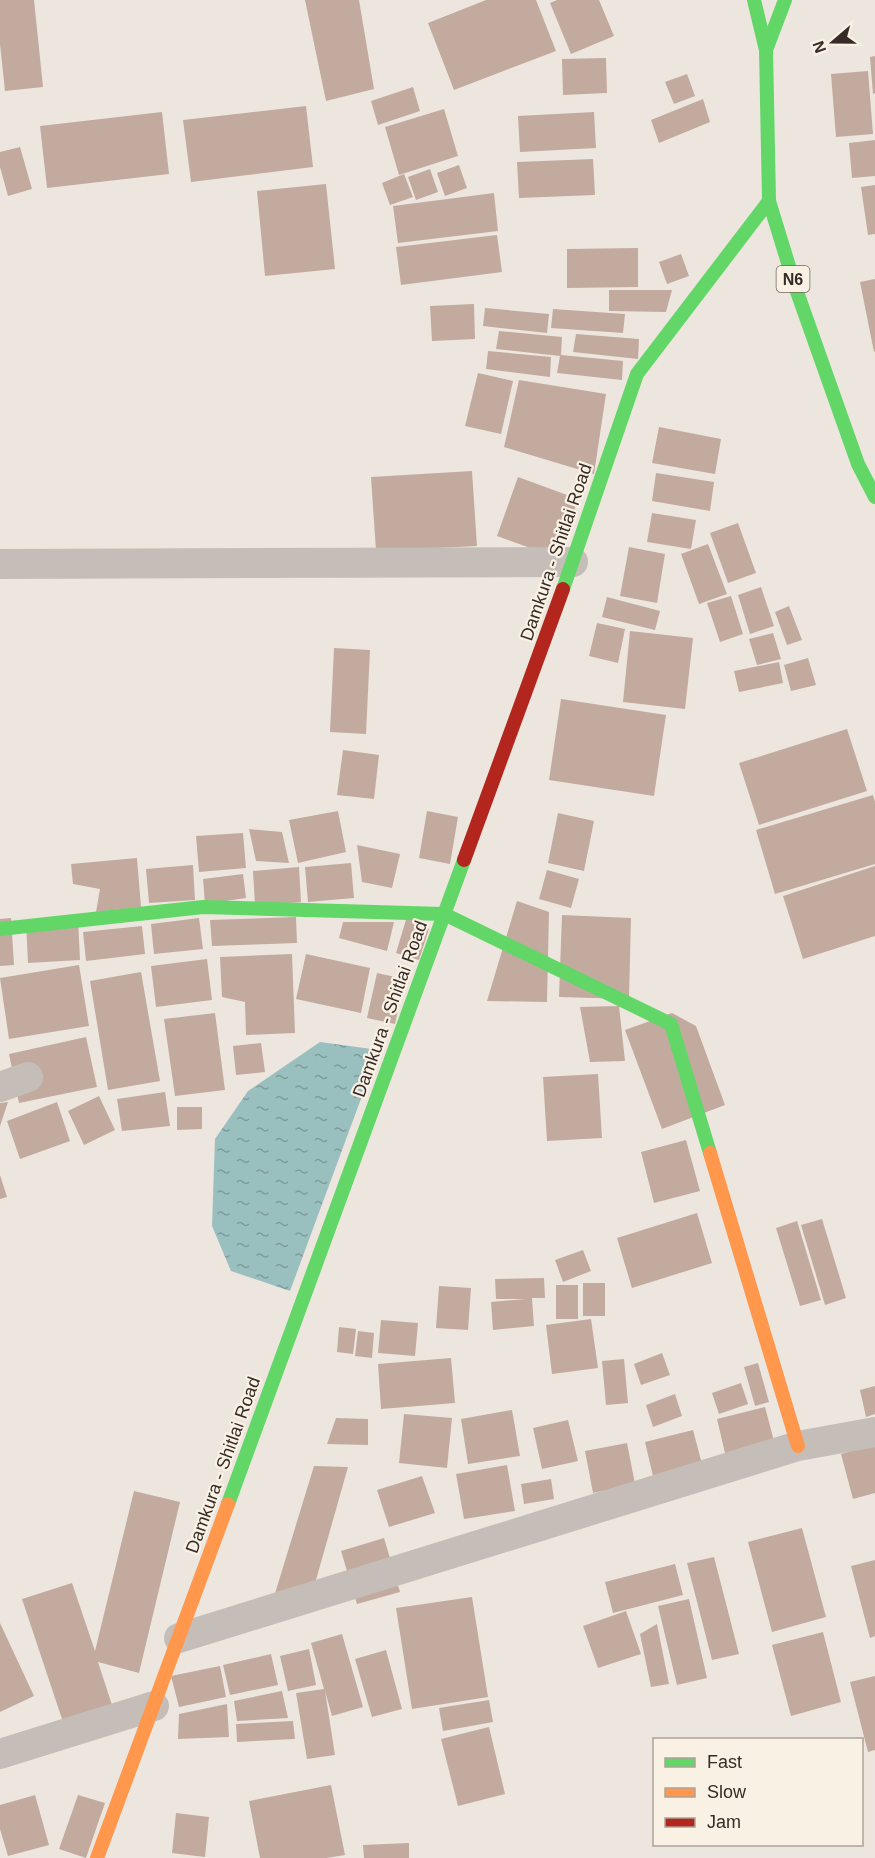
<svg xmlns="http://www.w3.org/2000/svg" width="875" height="1858" font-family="Arial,sans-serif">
	<defs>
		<pattern id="water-ripples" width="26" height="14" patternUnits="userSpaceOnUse" patternTransform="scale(1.5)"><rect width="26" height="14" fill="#9abfbf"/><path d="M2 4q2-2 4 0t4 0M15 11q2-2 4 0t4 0" fill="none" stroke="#7e9b9b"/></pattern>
	</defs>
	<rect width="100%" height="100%" fill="#ede6df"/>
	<path fill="url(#water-ripples)" d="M320,1042L379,1050L290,1291L231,1271L212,1226L215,1139L248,1091Z"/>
	<path fill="#c2aa9f" d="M0,0H34L43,87L5,91L0,44Z
		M305,0H359L374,89L326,101Z
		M486,0H536L556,51L454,90L428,23Z
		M557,0H599L614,36L571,54L550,3Z
		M875,56V93L873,94L870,57Z
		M606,58L607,93L563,95L562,59Z
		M868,71L873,134L836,137L831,74Z
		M687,74L695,96L674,104L665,82Z
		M413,87L420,111L378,125L371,101Z
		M703,99L710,122L659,143L651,120Z
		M306,106L313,167L191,182L183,120Z
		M444,109L458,156L399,175L385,127Z
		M162,112L169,174L47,188L40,126Z
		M594,112L596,148L520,152L518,116Z
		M875,140V176L852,178L849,143Z
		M20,147L32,189L8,196L0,167V152Z
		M593,159L595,195L519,198L517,162Z
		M459,165L467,188L445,196L437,173Z
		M430,169L438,192L416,200L408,177Z
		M404,174L413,197L390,205L382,183Z
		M326,184L335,269L265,276L257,191Z
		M875,185V234L868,235L861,187Z
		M494,193L498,231L398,243L393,206Z
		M497,235L502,272L401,285L396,247Z
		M638,248V287L567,288V249Z
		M681,254L689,276L667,284L659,262Z
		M875,279V351L874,352L860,282Z
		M609,290H672L666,312L609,311Z
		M474,304L475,339L432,341L430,306Z
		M485,308L549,314L547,333L483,326Z
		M553,309L625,314L623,333L551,328Z
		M499,331L562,337L561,355L623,361L622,380L557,373L560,356L496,349Z
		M576,334L639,339L638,359L573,352Z
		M488,351L551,357L550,377L486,369Z
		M478,373L513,381L501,434L465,426Z
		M519,380L606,394L594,474L504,447Z
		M659,427L721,439L715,474L652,463Z
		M472,471L477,546L376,551L371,477Z
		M656,473L714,482L710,511L652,501Z
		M518,477L578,499L558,558L497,536Z
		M652,513L696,520L691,549L647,542Z
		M738,523L756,573L728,583L710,533Z
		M708,544L727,594L699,604L681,554Z
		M629,547L665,554L657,603L620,596Z
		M761,587L774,626L750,634L738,595Z
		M731,596L743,634L720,642L707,603Z
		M607,597L660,611L655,630L602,617Z
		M789,606L802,640L787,645L775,612Z
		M597,623L625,629L618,663L589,656Z
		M630,631L693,638L685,709L623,702Z
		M773,633L781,659L757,665L749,639Z
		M334,648L370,650L366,734L330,732Z
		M808,658L816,685L791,691L784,665Z
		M779,662L783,683L739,692L734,671Z
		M561,699L666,715L654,796L549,780Z
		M847,729L867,791L759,825L739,763Z
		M343,750L379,755L374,799L337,795Z
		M873,795L875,802V864L775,894L756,830Z
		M338,811L346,852L298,863L289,820Z
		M427,811L458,817L450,864L419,858Z
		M558,813L594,821L584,871L548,863Z
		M249,829L282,832L289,863L256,861Z
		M243,833L246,868L199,872L196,836Z
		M357,845L400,854L392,888L362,882Z
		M137,858L141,907L96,912L100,889L73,884L71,864Z
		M351,863L354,898L308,902L305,867Z
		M193,865L195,900L149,903L146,869Z
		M875,866V936L803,959L783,896Z
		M299,867L301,902L255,906L253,871Z
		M547,870L579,879L571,908L539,899Z
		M243,874L246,898L205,904L203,879Z
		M517,901L549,912L547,1002L487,1001Z
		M408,913L429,929L419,960L396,953Z
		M562,915L631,918L629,999L559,997Z
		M296,917L297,943L212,946L210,920Z
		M11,918L14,965L0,966V919Z
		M199,918L203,949L154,954L151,924Z
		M78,919L80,960L28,963L26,922Z
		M343,922H394L387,951L339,938Z
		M142,926L145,954L86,961L83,932Z
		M292,954L295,1033L246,1035L245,1002L222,997L220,957Z
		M306,954L370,968L361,1013L296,999Z
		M207,959L212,1000L156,1007L151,966Z
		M79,965L89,1026L9,1039L0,978Z
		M141,972L160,1081L108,1090L90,981Z
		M377,973L405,979L395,1024L367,1018Z
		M619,1006L625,1061L590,1062L580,1007Z
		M215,1013L225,1090L175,1096L164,1019Z
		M672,1013L696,1026L725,1105L662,1129L625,1030Z
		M86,1037L97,1087L19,1103L9,1054Z
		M261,1043L265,1072L236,1075L233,1046Z
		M598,1074L602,1138L547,1141L543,1077Z
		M165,1092L170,1126L122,1131L117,1099Z
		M99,1096L115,1130L84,1145L68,1111Z
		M8,1102L0,1126V1103Z
		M57,1102L70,1141L20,1159L7,1121Z
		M177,1107H202V1129L177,1130Z
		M686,1140L700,1191L654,1203L641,1152Z
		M0,1175L7,1197L0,1199Z
		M697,1213L712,1263L632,1288L617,1238Z
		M822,1219L846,1298L825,1305L801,1225Z
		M797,1221L821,1300L800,1306L776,1228Z
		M583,1250L591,1271L563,1282L555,1260Z
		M544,1278L545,1298H532L534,1326L493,1330L491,1302L526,1299H496L495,1279Z
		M583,1283H605V1316H583Z
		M556,1285H578V1319H556Z
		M439,1286L471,1288L468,1330L436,1328Z
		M591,1319L598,1368L552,1374L546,1325Z
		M381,1320L418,1323L415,1356L378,1353Z
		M339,1327L356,1329L353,1354L337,1352Z
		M358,1331L374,1333L372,1358L355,1356Z
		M662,1353L670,1375L641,1385L634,1364Z
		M451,1358L455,1403L381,1409L378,1364Z
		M624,1359L628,1403L606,1405L602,1361Z
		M758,1363L769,1402L755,1406L744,1367Z
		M741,1383L748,1404L719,1414L712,1393Z
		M875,1386V1414L866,1417L860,1390Z
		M675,1394L682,1416L653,1427L646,1405Z
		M765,1407L774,1441L725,1453L717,1419Z
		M512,1410L520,1456L468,1464L461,1419Z
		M404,1414L452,1418L447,1468L399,1463Z
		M336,1418L368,1419V1445L327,1444Z
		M568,1420L578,1461L542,1469L533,1428Z
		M693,1430L702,1464L653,1476L645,1442Z
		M627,1443L635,1484L593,1493L585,1451Z
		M875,1444V1493L853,1499L841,1454Z
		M507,1465L515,1511L464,1519L456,1474Z
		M314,1466L348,1467L314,1587L273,1600Z
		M422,1476L435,1513L389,1527L377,1490Z
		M551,1479L554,1499L524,1504L521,1484Z
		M134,1491L180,1502L139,1673L98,1662L113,1708L64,1725L22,1599L72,1583L95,1651Z
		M802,1528L826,1617L772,1632L748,1542Z
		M384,1538L400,1592L357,1604L341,1551Z
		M714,1557L739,1654L712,1660L687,1563Z
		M875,1560V1636L870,1638L851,1566Z
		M675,1564L683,1595L613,1613L605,1582Z
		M472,1597L488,1697L412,1709L396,1608Z
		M689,1599L707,1678L677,1685L658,1606Z
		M626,1611L641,1654L598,1668L583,1626Z
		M0,1623L34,1696L0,1712Z
		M657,1624L669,1684L651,1687L640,1634Z
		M823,1632L841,1702L791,1716L772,1645Z
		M342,1634L363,1707L332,1716L325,1691L335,1755L307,1759L296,1693L324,1689L311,1643Z
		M309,1649L316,1685L288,1691L280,1656Z
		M386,1650L402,1709L372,1717L355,1659Z
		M271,1654L278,1685L230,1695L223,1665Z
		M220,1666L226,1697L179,1707L171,1676Z
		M875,1676V1750L868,1752L850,1682Z
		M282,1691L288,1718L237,1721L234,1701Z
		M489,1700L493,1722L443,1731L439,1708Z
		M227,1704L229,1737L178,1739L179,1714Z
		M293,1721L295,1739L237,1742L236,1724Z
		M489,1727L505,1794L458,1806L441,1739Z
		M331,1785L345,1855L327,1858H260L249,1801Z
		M35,1795L49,1845L8,1856L0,1829V1805Z
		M78,1795L105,1803L86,1858L59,1849Z
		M176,1813L209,1817L205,1857L172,1853Z
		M409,1843V1858H364L363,1845Z"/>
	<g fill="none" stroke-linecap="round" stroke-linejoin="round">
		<path stroke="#c5beb8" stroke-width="30" d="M0,564L573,562
			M0,1087L28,1077
			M179,1638L798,1446L875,1432
			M0,1754L154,1706"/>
		<path stroke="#63d668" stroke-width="14" d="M754,0L766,50L769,201L796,289L858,464L875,497
			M766,50L785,0
			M563,589L637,374L769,201
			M0,929L203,907L444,914L671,1024L710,1153
			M228,1504L464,860"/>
		<path stroke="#ff974d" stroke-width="14" d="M710,1153L798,1446
			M97,1858L228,1504"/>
		<path stroke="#b3261e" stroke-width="14" d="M464,860L563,589"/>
	</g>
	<g text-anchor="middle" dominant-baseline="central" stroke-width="4.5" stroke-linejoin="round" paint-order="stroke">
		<rect fill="#faf1e5" stroke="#71665f" stroke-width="1.5" x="776.5" y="266" width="33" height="26" rx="4.5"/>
		<g font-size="16" font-weight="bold" fill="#362b26">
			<text x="793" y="279">N6</text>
		</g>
		<g font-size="18" fill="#362b26" stroke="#faf1e5">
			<text transform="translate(556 552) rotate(-71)">Damkura - Shitlai Road</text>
			<text transform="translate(390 1009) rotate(-70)">Damkura - Shitlai Road</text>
			<text transform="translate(223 1465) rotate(-70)">Damkura - Shitlai Road</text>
		</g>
	</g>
	<rect x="653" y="1738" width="210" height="108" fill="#faf1e5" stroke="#aca299" stroke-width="1.5"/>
	<rect x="665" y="1758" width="30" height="9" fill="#63d668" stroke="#aca299" stroke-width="1.5"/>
	<text x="707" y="1768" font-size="18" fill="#362b26">Fast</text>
	<rect x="665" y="1788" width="30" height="9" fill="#ff974d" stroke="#aca299" stroke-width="1.5"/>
	<text x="707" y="1798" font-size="18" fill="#362b26">Slow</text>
	<rect x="665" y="1818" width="30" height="9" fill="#b3261e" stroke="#aca299" stroke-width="1.5"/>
	<text x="707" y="1828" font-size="18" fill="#362b26">Jam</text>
	<g transform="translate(833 42) rotate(250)" stroke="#faf1e5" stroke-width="4.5" paint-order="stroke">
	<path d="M0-4.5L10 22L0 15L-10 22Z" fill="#362b26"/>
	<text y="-9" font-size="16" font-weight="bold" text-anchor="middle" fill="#362b26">N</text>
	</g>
</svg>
